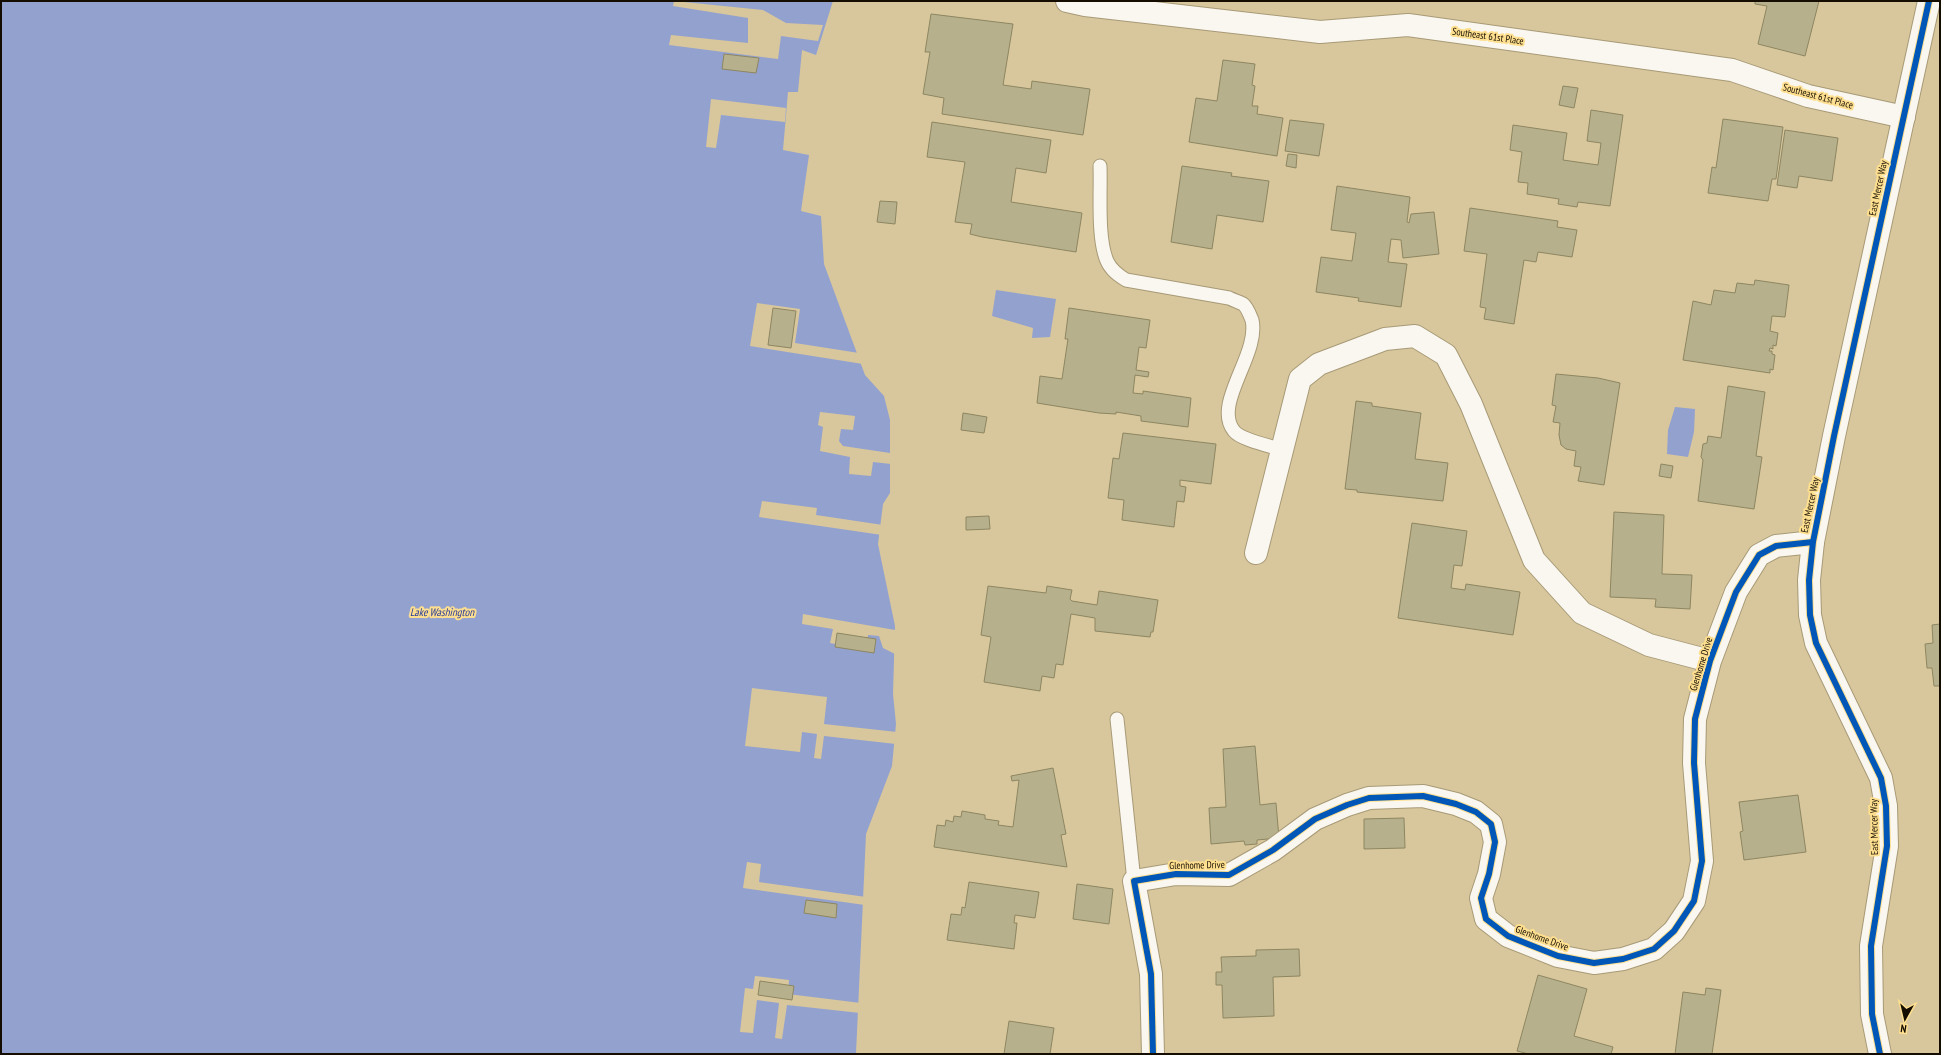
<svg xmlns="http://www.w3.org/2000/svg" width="1941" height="1055" font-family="'PT Sans Narrow',sans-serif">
	<rect width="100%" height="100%" fill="#d8c79c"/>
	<path fill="#93a1cf" d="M1,1H833L816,55L802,50L798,92H788L783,150L809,155L801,211L821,216L824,264L865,375L884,396L890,420V493L883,504L878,544L895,626L893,694L896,724L892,766L866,834L856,1054H1Z
		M996,290L1056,299L1050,337L1032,338L1033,328L992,316Z
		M1675,407L1695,409L1694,432L1688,457L1667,454L1668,430Z"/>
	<path fill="#d8c79c" d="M674,1L763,10L786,23L823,25L818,41L781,36L778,59L669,45L671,35L748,43V18L673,6Z
		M711,99L786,108L785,122L721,115L716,148L706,147Z
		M757,303L800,309L795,343L859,353L863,364L750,346Z
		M820,412L855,416L853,430L841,429L839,441L843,446L890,453L891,464L873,462L871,476L849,474L850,457L820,451L823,427L818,425Z
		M762,501L817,508L816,515L883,525L882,535L759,517Z
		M803,614L895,630V654L883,648L879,636L868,635L866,649L830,643L833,629L802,624Z
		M752,688L827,697L824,724L897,732L896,744L824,736L821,759L814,758L817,734L802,732L800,752L745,746Z
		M747,862L761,864L759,882L866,897L865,905L743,888Z
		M755,976L789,980L788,994L861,1003L860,1013L787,1005L782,1039L775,1038L779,1003L757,1000L753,1033L740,1032L745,988L753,989Z"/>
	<path fill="#b7b08d" stroke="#8d8661" d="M1755,1H1819L1805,56L1758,44L1767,6L1755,4Z
		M931,14L1013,24L1003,85L1031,89L1032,81L1090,89L1083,135L942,114L944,98L923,94L930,52H925Z
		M724,54L759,58L756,73L722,69Z
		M1223,60L1255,64L1252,85L1255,86L1252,106H1258L1257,114L1283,118L1277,156L1189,142L1196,98L1217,101Z
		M1563,86L1578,88L1574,108L1559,105Z
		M1591,110L1623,115L1610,206L1578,202L1577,207L1558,204L1559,199L1527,194L1528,183L1518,182L1522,152L1510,150L1513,125L1567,133L1563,160L1598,165L1601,143L1587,141Z
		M1723,119L1783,127L1776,179H1772L1768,201L1708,193L1712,167L1716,168Z
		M1290,120L1324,124L1319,156L1285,151Z
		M932,122L1051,140L1046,173L1016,168L1011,202L1082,213L1076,252L982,237L970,234L972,224L955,222L965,162L927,157Z
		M1785,130L1838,138L1832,181L1799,176L1797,188L1777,185Z
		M1288,154L1297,155L1296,168L1286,166Z
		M1182,166L1232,173L1231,176L1269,181L1263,222L1217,215L1212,249L1171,242Z
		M1337,186L1410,197L1407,222L1409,223L1411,214L1434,212L1439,254L1403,258L1401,240L1391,239L1388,262L1407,264L1401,307L1358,301L1359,298L1316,292L1321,257L1352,261L1356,233L1331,230Z
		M880,201L897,202L895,224L877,222Z
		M1470,208L1558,221L1557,227L1577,230L1572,257L1538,252L1536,262L1524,260L1514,324L1484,319L1486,308L1480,307L1487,254L1464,251Z
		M1755,280L1789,285L1785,317L1772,316L1770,331L1778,333L1776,346L1773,345V349L1770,348L1769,351H1772V354L1775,355L1773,370L1770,369V373L1683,360L1693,301L1711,305L1714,290L1735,293L1737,283L1754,285Z
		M773,308L796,311L791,348L768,345Z
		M1069,308L1150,320L1146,348L1139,347L1136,370L1149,372L1148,377L1135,375L1133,393L1143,394V391L1191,398L1188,427L1141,421V416L1116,412V414L1099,413L1037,403L1040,376L1062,379L1068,339H1065Z
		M1556,374L1598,378L1620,383L1604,485L1578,481L1581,467L1574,466L1576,451L1566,449L1561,445L1559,435L1560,423L1553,422L1556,406L1552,405Z
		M1728,386L1765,392L1756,456L1762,457L1754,509L1698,501L1703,460L1701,457L1703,444L1707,443L1708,436L1721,438Z
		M1356,401L1372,403V406L1421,413L1415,459L1448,463L1443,501L1357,492V490L1345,489Z
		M963,413L987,417L984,433L961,430Z
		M1123,433L1216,444L1211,484L1180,480V486L1186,487L1184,502L1177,501L1174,527L1122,520L1124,500L1108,498L1113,458L1119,459Z
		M1661,464L1673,466L1671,478L1659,476Z
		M1614,512L1664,515L1662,574L1692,575L1690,609L1655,607L1656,599L1610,597Z
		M989,516L990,529L966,530V517Z
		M1412,523L1467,531L1462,566L1454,565L1451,588L1465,590L1466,584L1520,592L1513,635L1398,618Z
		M988,586L1046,593L1047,586L1072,590L1070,599L1072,601L1097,605L1099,591L1158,600L1153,632H1151L1150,637L1095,631V618L1071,614L1063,665L1056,664L1054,678L1042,676L1040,691L984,682L991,637L981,635Z
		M1940,624V686H1934L1932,668H1927L1925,644L1933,643L1932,625Z
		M837,633L876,639L874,653L835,647Z
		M1255,746L1260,805L1276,803L1279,838L1257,840V844L1245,845L1244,841L1211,844L1209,808L1226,807L1223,749Z
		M1053,768L1066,834L1061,835L1067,867L934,847L937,825L945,826L946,820L953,822L954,816L961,817L962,811L985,815V819L999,821L998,825L1013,827L1019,780L1012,781L1011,776Z
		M1798,795L1806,852L1744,860L1740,832L1743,831L1739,802Z
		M1404,818L1405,848L1364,849V819Z
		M969,882L1039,892L1035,918L1015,915L1014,923H1017L1014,949L947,940L951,914L961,915L962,907L965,908Z
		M1077,884L1113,889L1109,924L1073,919Z
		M806,900L837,904L836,918L804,913Z
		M1299,949L1300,976L1273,977L1274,1016L1223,1018L1222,985H1216V972H1222L1221,957L1256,956V950Z
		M1538,975L1587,989L1574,1036L1613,1047L1611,1054H1529L1517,1051Z
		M760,981L794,986L792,1000L758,995Z
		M1706,988L1721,990L1712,1054H1675L1683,992L1705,995Z
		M1009,1021L1054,1028L1050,1054H1004Z"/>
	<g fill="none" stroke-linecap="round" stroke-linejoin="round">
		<defs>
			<path id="service" d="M1100,166C1101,193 1097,238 1107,261C1111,270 1118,275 1126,280L1229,298C1233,300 1239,302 1243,304C1247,307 1250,315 1252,320C1260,354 1212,404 1234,431C1241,440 1271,446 1283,450
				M1117,719L1134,881"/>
			<path id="minor" d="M1067,1L1085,5L1320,32L1408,25L1732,70L1808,96L1904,117
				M1256,553L1300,379L1319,364L1385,339L1415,336L1446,355L1471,404L1534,560L1582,613L1649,645L1710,661
				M1153,1054L1151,974L1134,881L1176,874L1229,875L1273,850L1315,819L1347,805L1369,798L1423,796L1456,804L1476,812L1491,824L1495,842L1489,874L1481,898L1486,919L1508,936L1558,956L1594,963L1623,959L1654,949L1674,931L1694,901L1702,861L1694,763L1695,719L1710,661L1736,592L1759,555L1776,546L1813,542"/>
			<path id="tertiary" d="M1880,1054L1872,1014L1871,946L1887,846L1886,806L1881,778L1816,643L1810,615L1809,580L1813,542L1834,436L1929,1"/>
		</defs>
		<use href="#service" stroke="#a89a77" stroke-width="15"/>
		<use href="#minor" stroke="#a89a77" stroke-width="24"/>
		<use href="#tertiary" stroke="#a89a77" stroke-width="24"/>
		<use href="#service" stroke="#f9f7f0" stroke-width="13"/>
		<use href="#minor" stroke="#f9f7f0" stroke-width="22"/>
		<use href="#tertiary" stroke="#f9f7f0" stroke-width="22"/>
		<defs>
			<path id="cycleway" d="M1153,1054L1151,974L1134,881L1176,874L1229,875L1273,850L1315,819L1347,805L1369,798L1423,796L1456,804L1476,812L1491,824L1495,842L1489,874L1481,898L1486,919L1508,936L1558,956L1594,963L1623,959L1654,949L1674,931L1694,901L1702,861L1694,763L1695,719L1710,661L1736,592L1759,555L1776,546L1813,542
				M1880,1054L1872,1014L1871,946L1887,846L1886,806L1881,778L1816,643L1810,615L1809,580L1813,542L1834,436L1929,1"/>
		</defs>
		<use href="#cycleway" stroke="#fedf8f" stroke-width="8"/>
		<use href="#cycleway" stroke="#0057b8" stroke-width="6"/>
	</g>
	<g text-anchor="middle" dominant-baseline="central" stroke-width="4" stroke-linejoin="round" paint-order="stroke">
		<g font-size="10" fill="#150d00" stroke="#fedf8f">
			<text transform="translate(1488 36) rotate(8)">Southeast 61st Place</text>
			<text transform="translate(1818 96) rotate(15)">Southeast 61st Place</text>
			<text transform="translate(1878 188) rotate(-78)">East Mercer Way</text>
			<text transform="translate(1810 505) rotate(-78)">East Mercer Way</text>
			<text transform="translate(1701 664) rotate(-73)">Glenhome Drive</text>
			<text transform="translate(1874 827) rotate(-91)">East Mercer Way</text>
			<text transform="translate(1197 865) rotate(-1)">Glenhome Drive</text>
			<text transform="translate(1542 938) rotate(20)">Glenhome Drive</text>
		</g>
		<g font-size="11" font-style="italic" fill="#26399a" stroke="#fedf8f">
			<text x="442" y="612">Lake Washington</text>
		</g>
	</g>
	<rect width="1941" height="1055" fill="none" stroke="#150d00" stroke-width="4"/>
	<g transform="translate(1905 1019) rotate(188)" stroke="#fedf8f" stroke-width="3" paint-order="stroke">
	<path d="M0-3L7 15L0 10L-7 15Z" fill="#150d00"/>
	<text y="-6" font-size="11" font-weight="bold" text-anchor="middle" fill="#150d00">N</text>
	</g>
</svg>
